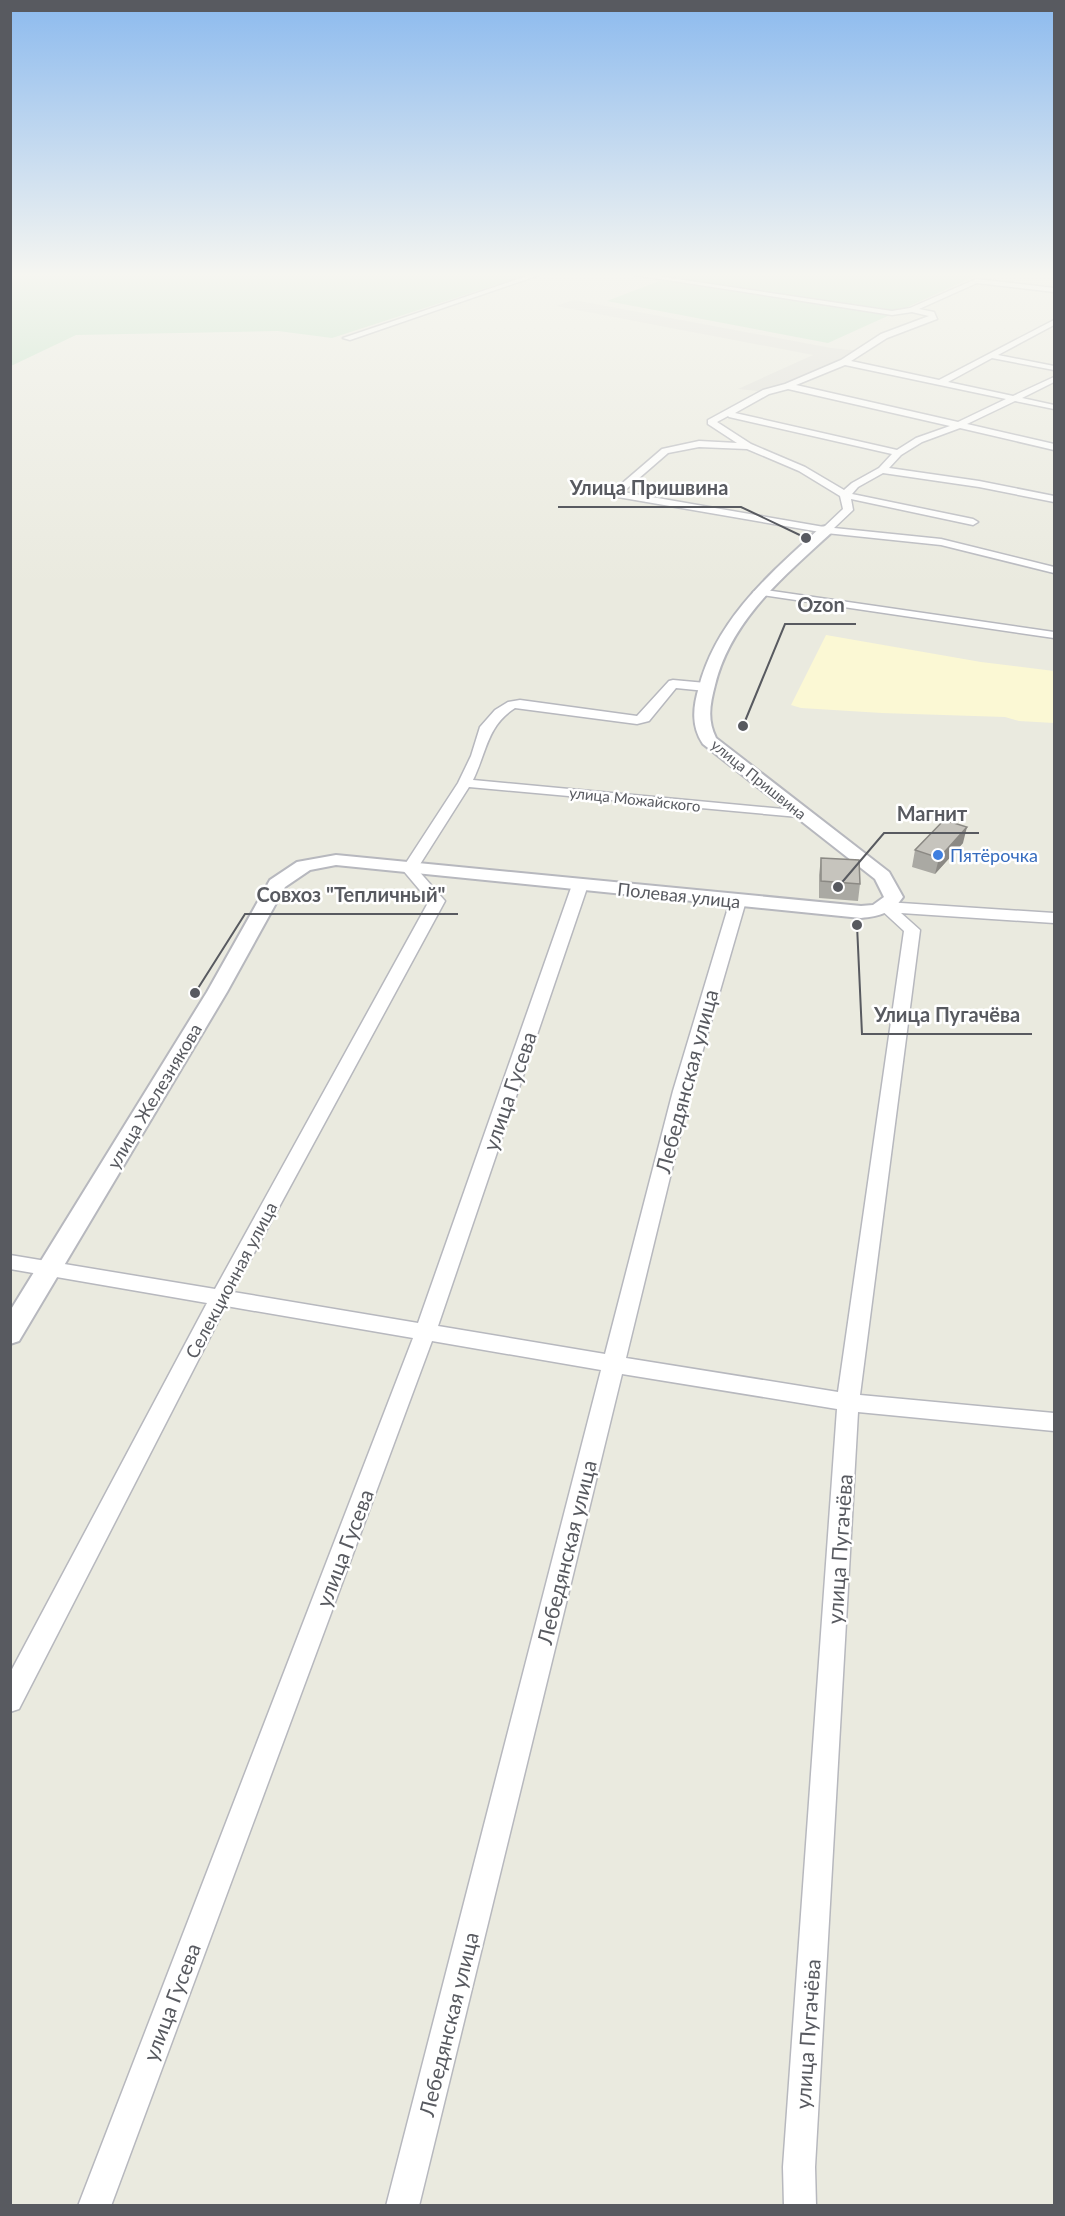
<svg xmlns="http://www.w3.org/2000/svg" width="1065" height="2216" font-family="Lato,sans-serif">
	<rect width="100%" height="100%" fill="#eaeadf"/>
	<path fill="#fbf8d4" d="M826,635L981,662L1054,671V723L1019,721L1005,717L882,713L801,708L791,705Z"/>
	<path fill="#deddd7" d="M574,300L831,348L860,351L844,362L766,392L738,389L813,355L556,306Z"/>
	<path fill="#bde1c3" d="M10,275H526L332,338L278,331L76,335L11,366Z
		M650,275H978L828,343L607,301L667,278Z"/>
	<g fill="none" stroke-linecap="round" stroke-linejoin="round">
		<defs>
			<path id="minor" d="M530,275H539L350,340L343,338Z
				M635,275H650L892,311L910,308L976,279L1054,288V292L977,283L919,309L934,312L937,319L887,338L851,361L939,380L1054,320V325L998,355L1054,366V370L992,358L948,382L1013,396L1054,377V382L1022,398L1054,405V409L1015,401L967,424L1054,444V450L960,428L922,442L901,455L889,468L979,481L1054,496V502L979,487L883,473L858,487L852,494L973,519L978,522L973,525L851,499L853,510L834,528L941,539L1054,567V573L941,545L826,533L612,496V492L662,449L699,441L737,443L708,424V420L763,390L785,384L841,360L881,334L929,316L912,312L892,315ZM845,365L1006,399L958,422L796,385ZM788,389L950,426L916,438L897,450L735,413L769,394ZM728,416L729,417L892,454L879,468L852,483L844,490L805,467L751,444L717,422ZM699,447L747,449L799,471L840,496L843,509L824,527L623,492L668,453Z
				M759,589L1054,632V638L755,594L753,592Z
				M673,680L706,683L712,687L706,691L676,688L649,721L637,724L515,708C487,726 487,751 473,780L805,811L812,815L810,818L469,787L417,869L445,901L233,1292L418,1323L572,885L580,880L588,885L438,1326L605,1354L673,1091L730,901L738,896L746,901L691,1091L626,1358L838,1392L904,931L878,907L886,902L1054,913V923L901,913L920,930L860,1395L1054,1413V1431L858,1412L815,2167L816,2206H784L783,2167L837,1409L622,1374L419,2206H386L601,1370L432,1341L111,2206H78L413,1338L226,1306L19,1709L10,1712V1673L207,1303L10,1269V1255L215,1289L429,901L402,869L458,783L471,756L480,727L495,710L508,702L520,700L637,716L669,681Z"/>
			<path id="tertiary" d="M826,526L832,530L831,533C783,577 731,620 715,685C710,704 707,720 716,738L889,872L903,897C892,913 880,916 861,918L336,865L310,870L285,887L227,992L19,1341L10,1344V1311L207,992L270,880L297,862L336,855L861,906L873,905L884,897L875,879L703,744C691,726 693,707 699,687C717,618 771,573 821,527Z"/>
		</defs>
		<use href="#minor" stroke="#b7b8be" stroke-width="3"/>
		<use href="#tertiary" stroke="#b7b8be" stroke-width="4"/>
		<use href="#minor" fill="#fff" fill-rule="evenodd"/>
		<use href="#tertiary" fill="#fff" fill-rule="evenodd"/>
	</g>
	<path fill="#aaa9a3" d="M963,843L935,874L912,867L915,850Z
		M821,858L860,884L858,901L819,898V875Z"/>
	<path fill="#8b8984" d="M967,827L963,843L935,874L939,858Z"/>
	<path fill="#c6c4bd" stroke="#8b8984" stroke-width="1.5" d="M944,820L967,827L939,858L915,850Z
		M821,858L859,860L860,884L821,881Z"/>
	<linearGradient id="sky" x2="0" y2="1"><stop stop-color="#8cbaee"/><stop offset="0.47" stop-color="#f6f6f1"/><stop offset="1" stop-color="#f6f6f1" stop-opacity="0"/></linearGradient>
	<rect width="1065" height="585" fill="url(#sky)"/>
	<circle fill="#3f7fe0" stroke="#fff" stroke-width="2" cx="938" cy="855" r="6"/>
	<g text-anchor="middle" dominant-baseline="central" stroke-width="5" stroke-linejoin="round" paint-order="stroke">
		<g font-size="15" fill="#585a60" stroke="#fff">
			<text transform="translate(759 779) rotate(39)">улица Пришвина</text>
			<text transform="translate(635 799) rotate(6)">улица Можайского</text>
		</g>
		<g font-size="18" fill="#366cbe" stroke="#fff" text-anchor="start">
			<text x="950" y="855">Пятёрочка</text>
		</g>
		<g font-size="18" fill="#585a60" stroke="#fff">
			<text transform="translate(679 895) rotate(6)">Полевая улица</text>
			<text transform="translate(154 1096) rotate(-59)">улица Железнякова</text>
			<text transform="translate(231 1280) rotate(-62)">Селекционная улица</text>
		</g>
		<g font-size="21" fill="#585a60" stroke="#fff">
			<text transform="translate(686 1081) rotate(-75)">Лебедянская улица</text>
			<text transform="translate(509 1091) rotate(-71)">улица Гусева</text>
			<text transform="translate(344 1548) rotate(-69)">улица Гусева</text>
			<text transform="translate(839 1549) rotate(-86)">улица Пугачёва</text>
			<text transform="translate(566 1552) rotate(-76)">Лебедянская улица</text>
			<text transform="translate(171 2002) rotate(-69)">улица Гусева</text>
			<text transform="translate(448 2024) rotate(-76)">Лебедянская улица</text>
			<text transform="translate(807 2034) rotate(-86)">улица Пугачёва</text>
		</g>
	</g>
	<path fill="none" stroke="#585a60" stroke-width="2" d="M806 538L741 507H558M743 726L785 624H856M838 887L884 833H979M195 993L245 914H458M857 925L862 1034H1032"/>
	<g fill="#585a60" stroke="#fff" stroke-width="2">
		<circle cx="806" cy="538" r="6"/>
		<circle cx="743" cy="726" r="6"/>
		<circle cx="838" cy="887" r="6"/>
		<circle cx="195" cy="993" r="6"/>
		<circle cx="857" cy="925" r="6"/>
	</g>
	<g font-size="20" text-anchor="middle" font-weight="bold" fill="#585a60" stroke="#fff" stroke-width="5" stroke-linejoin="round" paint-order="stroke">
		<text x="649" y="495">Улица Пришвина</text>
		<text x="821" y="612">Ozon</text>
		<text x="932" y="821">Магнит</text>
		<text x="351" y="902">Совхоз "Тепличный"</text>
		<text x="947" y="1022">Улица Пугачёва</text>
	</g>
	<rect width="1065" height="2216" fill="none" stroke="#585a60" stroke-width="24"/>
</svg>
